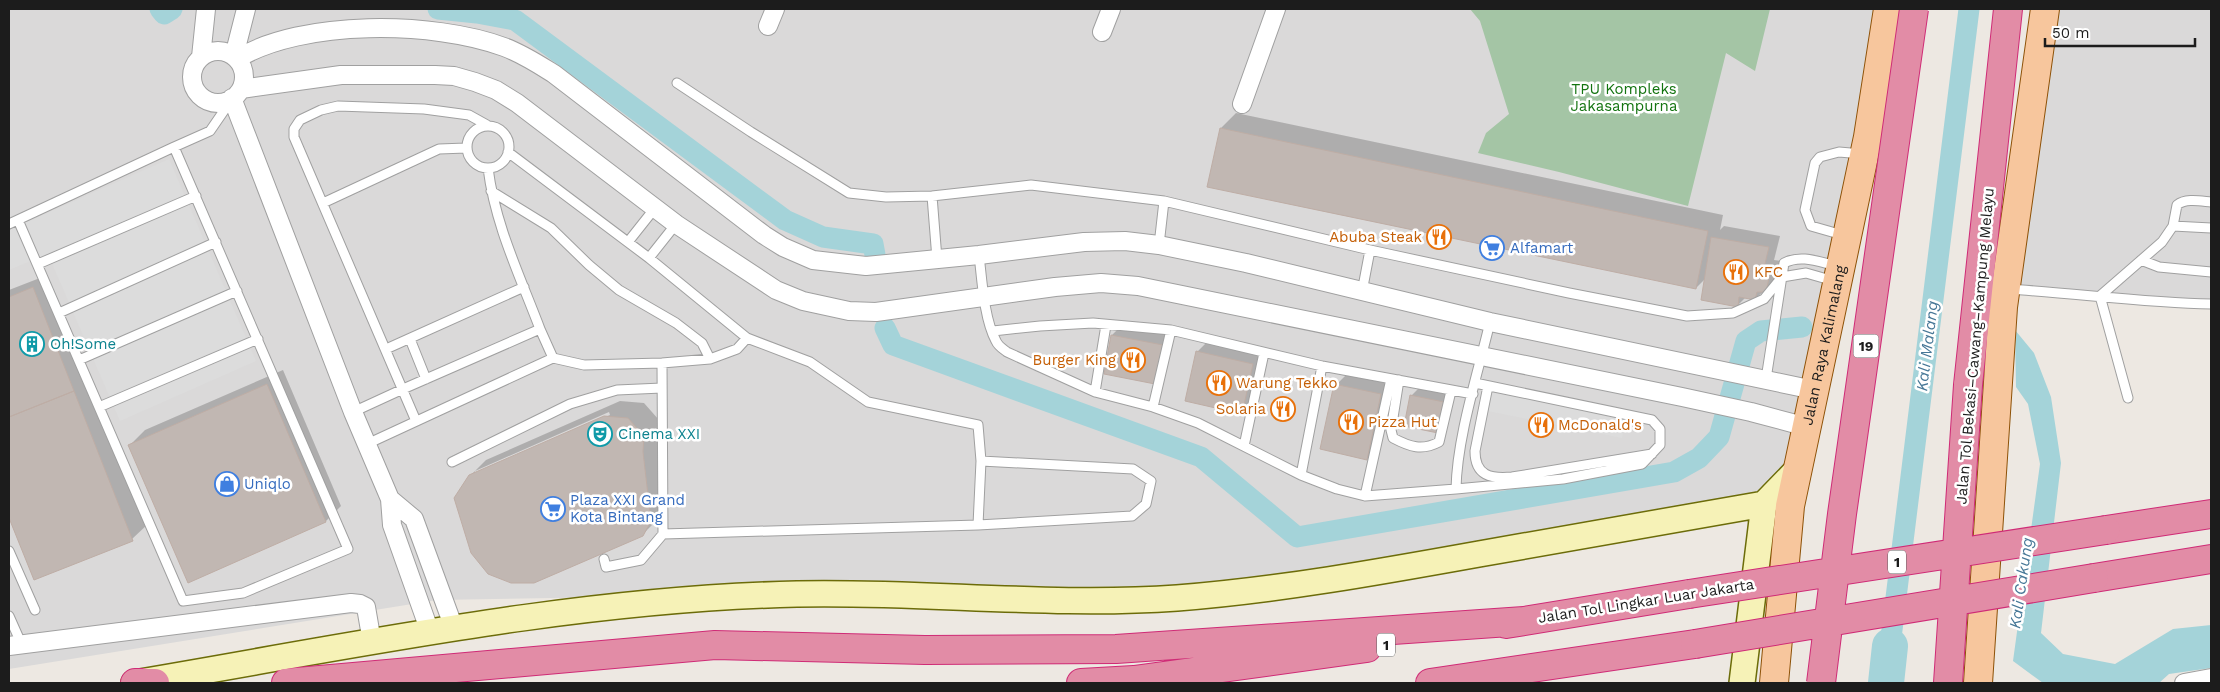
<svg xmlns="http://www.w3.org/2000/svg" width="2220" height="692" font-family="'Work Sans',sans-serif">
	<rect width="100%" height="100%" fill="#ede8e2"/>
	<path fill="#dad9d9" d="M9,9H1888L1807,427L1764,504L1255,591L798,594L437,600L9,669Z
		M2046,9H2211V304L2006,289Z"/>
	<path fill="#a4c5a5" d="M1470,9H1770L1755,71L1726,53L1688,206L1559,172L1478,153L1486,133L1509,114L1480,21Z"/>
	<path fill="#dcdcdc" d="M169,159L256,361L120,421L48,254L9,270V230Z
		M1488,386L1627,414L1622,438L1483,410Z"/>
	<path fill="#a4d3d9" d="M2015,330L2034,353L2051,397L2061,463L2041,633L2063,654L2115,664L2173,629L2211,625V668L2169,674L2159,683H2043L2013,661L2040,464L2028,404L2016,387Z"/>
	<path fill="#0003" fill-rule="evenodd" d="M1236,113L1723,215L1720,230L1724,226L1780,236L1774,260L1781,261L1777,279L1755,299L1746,297L1738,305L1706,278L1696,288L1221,128Z
		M45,276L148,524L132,539L34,579L9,514V290Z
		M1124,323L1174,334L1166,370L1154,382L1112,335Z
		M1209,340L1264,353L1253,401L1241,412L1197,352Z
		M283,370L341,506L326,521L188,581L130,445L145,430Z
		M1348,373L1393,383L1379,446L1367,458L1336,385Z
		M1419,388L1451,394L1437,432L1411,396Z
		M620,401L644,403L659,420L666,504L658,519L642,535L470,476L486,460ZM609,412L610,415L475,474V471Z"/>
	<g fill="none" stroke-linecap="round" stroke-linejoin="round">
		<path stroke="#a4d3d9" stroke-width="21" d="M160,9L164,14L172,9
			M438,9L477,13L515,20L785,220L823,237L873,244L875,255
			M885,328L893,345L1201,457L1297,537L1674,472L1699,458L1719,437L1746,341L1761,331L1802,327
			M1890,646L1969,9"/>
		<path stroke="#a4d3d9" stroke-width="36" d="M1886,683L1890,646"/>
	</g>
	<path fill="#c1b7b2" stroke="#beada5" d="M1220,128L1708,231L1696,289L1207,187Z
		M1711,237L1769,247L1763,272L1770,273L1766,292H1757L1755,300L1739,297L1738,307L1701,300Z
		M33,287L74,391L9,417V297Z
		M1111,335L1163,345L1155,384L1104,374Z
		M1196,351L1253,364L1242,414L1185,401Z
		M267,384L326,522L188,583L128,445Z
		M1334,384L1381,394L1367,460L1320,449Z
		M74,391L133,541L34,580L9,518V417Z
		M1410,395L1444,402L1438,433L1404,426Z
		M604,416L628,418L644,436L643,452L651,521L643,536L534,583H511L488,574L471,553L454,498L469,475Z"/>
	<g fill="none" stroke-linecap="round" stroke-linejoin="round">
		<defs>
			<path id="lane" d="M677,83L751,132L849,193L886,197L932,196L1031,185L1164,201L1159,245
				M467 147a21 21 0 1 1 42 0a21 21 0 1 1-42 0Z
				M174,147L210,131L232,99
				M508,152L649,258L747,338L810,362L868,402L978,425L981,461L978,525L663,534
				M491,191L551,228L589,265L619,290L676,323L702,343L710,359
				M932,196L937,259
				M1164,201L1370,250L1569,293L1687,316L1733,313L1764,299L1782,277L1806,273L1834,281
				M323,203L439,149L466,148
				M9,224L174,147L348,549L243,593L183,601L18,220
				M2173,226L2211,228
				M1846,236L1811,226L1805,210L1815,163L1820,157L1839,152L1862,154
				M628,242L655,208
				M979,255C982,280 984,319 996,341C998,346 1003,349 1007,352L1095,392L1153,407L1198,423L1301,475L1337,489L1365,496L1456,489
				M649,258L676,224
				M2141,260L2159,267L2211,272
				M38,264L196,196
				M2007,289C2076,293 2143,303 2211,304
				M1362,292L1370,250
				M2100,296L2162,242L2173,226L2177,205C2186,198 2200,201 2211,202
				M2100,296L2128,398
				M59,313L216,242
				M540,329L553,358
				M993,331L1040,326L1093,323L1171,330L1322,366L1473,394
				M410,339L426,379
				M386,349L524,287
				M79,360L237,291
				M1766,379L1784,263C1801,254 1819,262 1837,266
				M1399,380L1391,430L1393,438C1410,447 1422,451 1439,442L1451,391
				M1475,383L1652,420L1660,429V445L1642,464L1563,479L1456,489C1457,437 1478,373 1490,322
				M1488,386L1475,451C1475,476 1491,479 1512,477L1652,454
				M1095,392L1106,325
				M99,407L258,339
				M1153,407L1171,330
				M353,412L403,389L540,329C520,276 495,225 488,168
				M416,421L294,137V129L300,120L321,110L338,106L424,109L469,115L487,125
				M367,444L553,358L584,365L662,363L710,359L737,349L747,338
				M1244,446L1264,353
				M452,462L570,404L617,390L662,388
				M1301,475L1322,366
				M1365,496L1391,379
				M978,525L1132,516L1146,504L1151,481L1133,469L981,461
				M9,551L35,610
				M604,559L606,567L641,560L663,534L662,363
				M9,616L21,643"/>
			<path id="street" d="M768,26L775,9
				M1102,32L1111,9
				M192 77a26 26 0 1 1 52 0a26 26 0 1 1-52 0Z
				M234,56L246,9
				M201,57L206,9
				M237,59C302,19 434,21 504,47C523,54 538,64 554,74L764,235L783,247L813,260L866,266L979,255L1084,242L1125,241L1159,245L1246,263L1490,322L1814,390
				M241,89L341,75H435L454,76L475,82L496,90L517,103L676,224L776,290L803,301L849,311L876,312L1055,287L1101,283L1138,286L1682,397L1751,412L1807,427
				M232,98L353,412L390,499L392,525L430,632
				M1242,104L1276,9
				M390,499L414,519L454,628
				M9,646L351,603L360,604L366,607L372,642
				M2184,683L2211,678"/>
			<path id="secondary" d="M134,683C353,646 574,599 797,594C923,591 1050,607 1177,598C1279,590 1379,572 1479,554C1574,537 1669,520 1764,504L1797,470
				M1742,683L1764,504"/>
			<g id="primary">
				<path id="s1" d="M1774,683L1790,506L1868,137L1888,9"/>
				<path d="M1978,683L2003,307L2045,9"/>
			</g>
			<path id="highway" d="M1968,385L2008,9
				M2106,530L2211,514
				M2094,578L2211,559
				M1506,624L1689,594
				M135,683H155
				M286,683L715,645L925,650L1116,649L1524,621
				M1081,683L1134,680L1367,648
				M1430,683L1695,644"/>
		</defs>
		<use href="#lane" stroke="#a0a0a0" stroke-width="11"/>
		<use href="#street" stroke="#a0a0a0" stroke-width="20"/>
		<use href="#secondary" stroke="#6c6c09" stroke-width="28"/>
		<use href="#primary" stroke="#8d5107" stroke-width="30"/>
		<use href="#highway" stroke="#cf2b76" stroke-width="30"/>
		<use href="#lane" stroke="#fff" stroke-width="9"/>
		<use href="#street" stroke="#fff" stroke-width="18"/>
		<use href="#secondary" stroke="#f6f2b7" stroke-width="25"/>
		<use href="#primary" stroke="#f7c69d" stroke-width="28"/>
		<use href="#highway" stroke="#e28ca6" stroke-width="28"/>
		<defs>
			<path id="highway-bridge" d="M1689,594L2106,530
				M1695,644L2094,578
				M1821,683L1842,514L1914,9
				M1948,683L1968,385"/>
		</defs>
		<use href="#highway-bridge" stroke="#cf2b76" stroke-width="30" stroke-linecap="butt"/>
		<use href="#highway-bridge" stroke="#e28ca6" stroke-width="28"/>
	</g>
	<defs>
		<symbol id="restaurant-ring" viewBox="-11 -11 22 22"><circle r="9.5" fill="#fff" stroke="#e8710a" stroke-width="1.5"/><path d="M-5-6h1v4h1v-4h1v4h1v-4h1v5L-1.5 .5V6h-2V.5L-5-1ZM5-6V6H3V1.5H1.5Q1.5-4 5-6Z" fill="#e8710a"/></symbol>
		<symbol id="supermarket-ring" viewBox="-11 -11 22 22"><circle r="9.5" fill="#fff" stroke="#3f7fe0" stroke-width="1.5"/><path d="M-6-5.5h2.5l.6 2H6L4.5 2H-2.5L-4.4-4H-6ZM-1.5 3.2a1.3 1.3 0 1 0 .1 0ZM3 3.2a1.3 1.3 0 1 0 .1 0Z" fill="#3f7fe0"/></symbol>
		<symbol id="building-ring" viewBox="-11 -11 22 22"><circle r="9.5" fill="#fff" stroke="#0f9aa8" stroke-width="1.5"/><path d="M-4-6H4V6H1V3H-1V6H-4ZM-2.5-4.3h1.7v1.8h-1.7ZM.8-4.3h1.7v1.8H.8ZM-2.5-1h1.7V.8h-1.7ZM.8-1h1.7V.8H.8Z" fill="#0f9aa8"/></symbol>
		<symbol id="theatre-ring" viewBox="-11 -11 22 22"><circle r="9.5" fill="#fff" stroke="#0f9aa8" stroke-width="1.5"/><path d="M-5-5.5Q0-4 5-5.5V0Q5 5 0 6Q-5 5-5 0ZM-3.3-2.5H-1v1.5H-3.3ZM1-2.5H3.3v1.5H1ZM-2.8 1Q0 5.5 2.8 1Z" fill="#0f9aa8"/></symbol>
		<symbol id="shop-ring" viewBox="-11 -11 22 22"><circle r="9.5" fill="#fff" stroke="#3f7fe0" stroke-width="1.5"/><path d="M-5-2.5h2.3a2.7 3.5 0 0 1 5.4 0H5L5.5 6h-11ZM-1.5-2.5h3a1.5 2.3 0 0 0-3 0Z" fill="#3f7fe0"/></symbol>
	</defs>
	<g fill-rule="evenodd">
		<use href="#restaurant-ring" x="1425" y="223" width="28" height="28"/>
		<use href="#supermarket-ring" x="1478" y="234" width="28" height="28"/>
		<use href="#restaurant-ring" x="1722" y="258" width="28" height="28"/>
		<use href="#building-ring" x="18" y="330" width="28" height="28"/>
		<use href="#restaurant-ring" x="1119" y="346" width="28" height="28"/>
		<use href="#restaurant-ring" x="1205" y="369" width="28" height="28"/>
		<use href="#restaurant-ring" x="1269" y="395" width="28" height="28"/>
		<use href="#restaurant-ring" x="1337" y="408" width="28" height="28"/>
		<use href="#restaurant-ring" x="1527" y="411" width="28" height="28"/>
		<use href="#theatre-ring" x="586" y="420" width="28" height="28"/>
		<use href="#shop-ring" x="213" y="470" width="28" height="28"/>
		<use href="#supermarket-ring" x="539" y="495" width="28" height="28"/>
	</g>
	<g text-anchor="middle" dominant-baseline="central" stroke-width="5" stroke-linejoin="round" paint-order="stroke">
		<g fill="#fff" stroke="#606060" stroke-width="1">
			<rect x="1853.5" y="334.5" width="25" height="23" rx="4"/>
			<rect x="1888" y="550.5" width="18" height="23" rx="4"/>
			<rect x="1377" y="633.5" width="18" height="23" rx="4"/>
		</g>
		<g font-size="14" font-weight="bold" fill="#1c1c1c">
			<text x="1866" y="346">19</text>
			<text x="1897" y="562">1</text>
			<text x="1386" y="645">1</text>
		</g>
		<g font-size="15" fill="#137410" stroke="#fff">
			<text x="1624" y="89">TPU Kompleks<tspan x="1624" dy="17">Jakasampurna</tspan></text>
		</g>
		<g font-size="15" fill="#c56008" stroke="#fff" text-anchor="start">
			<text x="1422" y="237" text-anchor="end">Abuba Steak</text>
			<text x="1754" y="272">KFC</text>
			<text x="1116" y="360" text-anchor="end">Burger King</text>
			<text x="1236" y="383">Warung Tekko</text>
			<text x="1266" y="409" text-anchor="end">Solaria</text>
			<text x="1368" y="422">Pizza Hut</text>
			<text x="1558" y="425">McDonald's</text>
		</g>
		<g font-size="15" fill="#366cbe" stroke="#fff" text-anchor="start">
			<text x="1510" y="248">Alfamart</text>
			<text x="244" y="484">Uniqlo</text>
			<text x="570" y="500">Plaza XXI Grand<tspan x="570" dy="17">Kota Bintang</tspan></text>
		</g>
		<g font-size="15" fill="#0d838f" stroke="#fff" text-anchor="start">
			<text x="50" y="344">Oh!Some</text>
			<text x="618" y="434">Cinema XXI</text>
		</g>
		<g font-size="15" fill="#1c1c1c" stroke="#fff">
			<text stroke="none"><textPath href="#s1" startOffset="342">Jalan Raya Kalimalang</textPath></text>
			<text transform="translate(1975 346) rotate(-85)">Jalan Tol Bekasi–Cawang–Kampung Melayu</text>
			<text transform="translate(1646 601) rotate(-9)">Jalan Tol Lingkar Luar Jakarta</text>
		</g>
		<g font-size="16" font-style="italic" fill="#477897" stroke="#fff">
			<text transform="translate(1927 346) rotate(-83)">Kali Malang</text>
			<text transform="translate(2021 583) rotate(-82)">Kali Cakung</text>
		</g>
	</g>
	<rect width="2220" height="692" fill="none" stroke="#1c1c1c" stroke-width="20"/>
	<path d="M2045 38v8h150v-8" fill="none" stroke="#1c1c1c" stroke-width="2.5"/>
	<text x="2052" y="38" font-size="15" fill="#1c1c1c" stroke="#ffffff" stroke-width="4" paint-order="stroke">50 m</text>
</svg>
